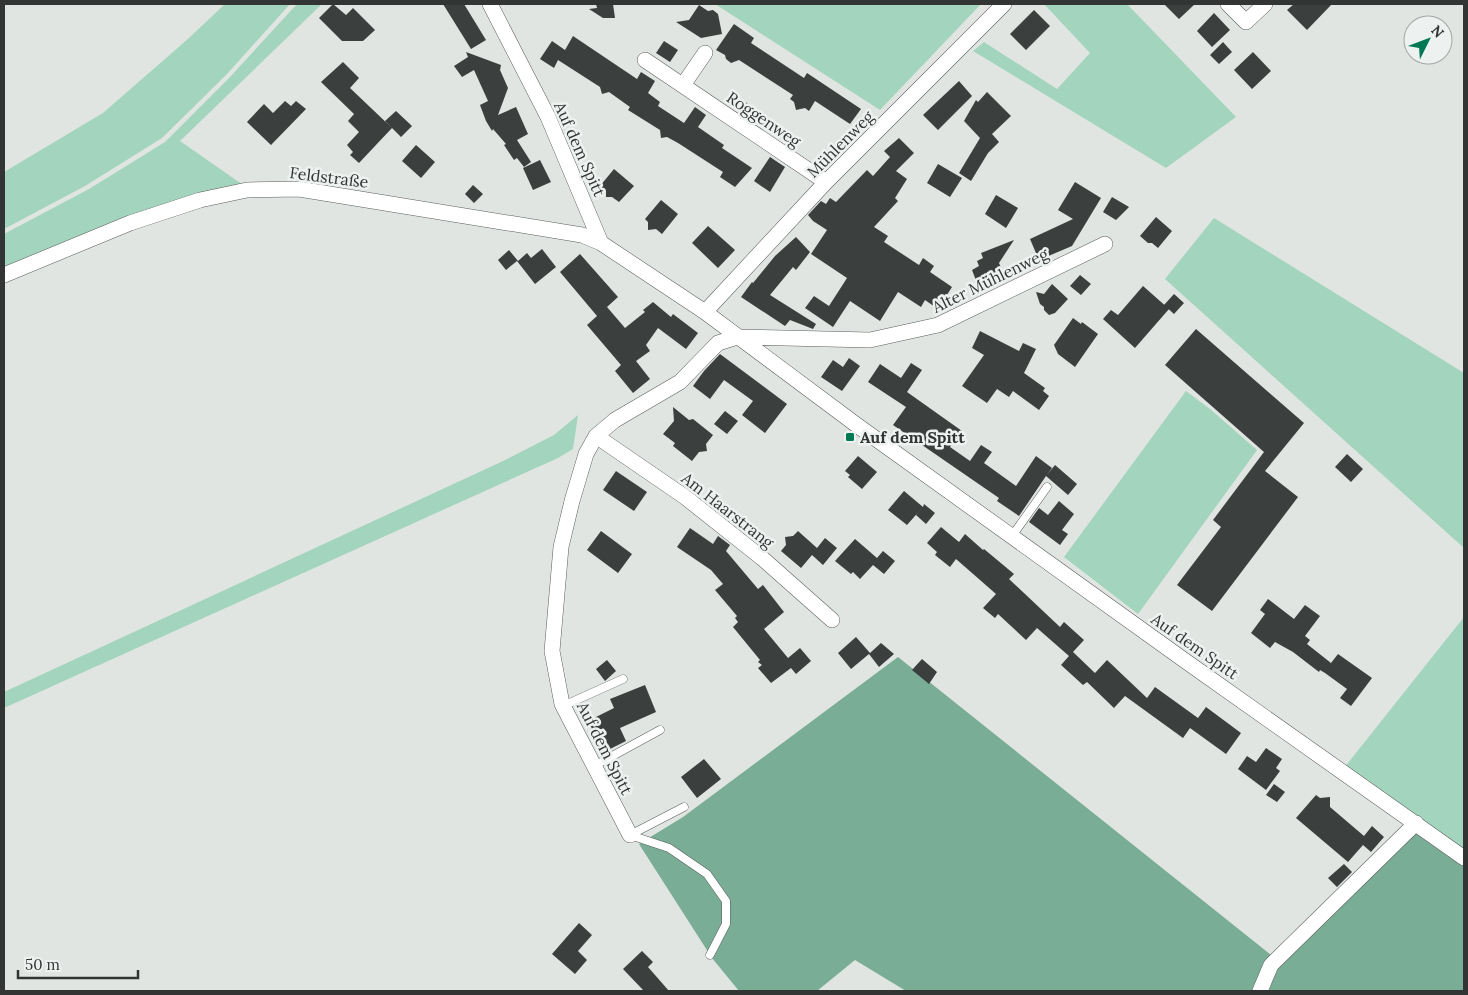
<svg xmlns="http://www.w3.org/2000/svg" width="1468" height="995" font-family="Lora,serif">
	<rect width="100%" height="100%" fill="#e0e5e2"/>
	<path fill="#a3d4bd" d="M225,4H290L227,74L162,138L85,186L4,229V172L103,113L189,38Z
		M297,4H322L180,141L246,187L4,272V234L89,189L165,142L230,77Z
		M715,4H981L880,110Z
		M1044,4H1127L1236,117L1166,168L973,51L984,42L1057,89L1090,53Z
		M1214,218L1464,373V548L1165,279Z
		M1186,391L1210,409L1257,450L1138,614L1064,557Z
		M578,415L573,449L558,458L4,708V692L501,462L554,435Z
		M1464,617V853L1344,768Z"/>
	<path fill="#79ad95" d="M898,657L1281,963L1418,830L1464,863V991H906L855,960L817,991H739L712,958L639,844L683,817Z"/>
	<path fill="#3b3f3d" d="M333,4L346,15L353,8L375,30L363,41H342L319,18Z
		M443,4H464L486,40L471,49Z
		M596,4H613L615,18H603L589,9L597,8Z
		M1164,4H1195L1179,19Z
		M1294,4H1332L1307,30L1287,10Z
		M699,5L708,11L713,10L718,14L722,34L701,38L676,22L689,20Z
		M1034,10L1050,26L1026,50L1010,34Z
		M1214,13L1230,30L1212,47L1197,31Z
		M734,24L754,38L751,43L804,78L807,73L861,109L850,124L815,101L809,111L805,108L796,110L794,102L790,99L793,95L739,60L731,63L726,59L725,55L716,50Z
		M573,36L637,79L641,72L655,81L648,93L660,102L658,106L684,123L695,107L706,115L698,127L724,145L722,148L752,168L735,187L720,177L723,172L678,143L667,137L661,138L660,130L628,110L630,107L609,92L602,94L600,87L558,60L554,68L540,59L552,41L565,50Z
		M664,41L678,50L670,62L656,53Z
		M1223,42L1232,52L1219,64L1210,55Z
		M466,52L501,65L500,70L508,88L498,115L516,107L528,134L517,140L531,162L524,167L517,158L514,160L504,145L506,144L493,129L492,131L486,121L480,105L488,101L474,70L462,77L454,66L468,57Z
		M1253,52L1271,71L1252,89L1234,70Z
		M343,62L359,78L350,88L392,128L359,163L350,155L353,152L347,145L359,132L348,121L354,114L321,82Z
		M959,81L972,96L938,130L923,115Z
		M987,92L1011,116L992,134L999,142L988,153L971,181L959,173L980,138L964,121L976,100L978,102Z
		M732,93L763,114L756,123L726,103Z
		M285,101L291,106L296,101L306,109L271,145L247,122L264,104L273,113Z
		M396,111L412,126L401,137L385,121Z
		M899,138L914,153L896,171L907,179L895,198L898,201L874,227L888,236L884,242L919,265L923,258L934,266L930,272L952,287L938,309L925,300L921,307L898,292L880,321L850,301L833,327L805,308L814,296L829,306L847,278L811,254L827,230L813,221L808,215L821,201L826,204L830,198L836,202L867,170L873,176L890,157L884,151Z
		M416,145L435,162L421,178L402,161Z
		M770,157L785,167L770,192L754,181Z
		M540,160L551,182L533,190L523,168Z
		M938,164L962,178L950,197L927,183Z
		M614,169L634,186L619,202L612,197H606V191L600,186Z
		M1075,182L1101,198L1072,246L1039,260L1030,239L1073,219L1058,210Z
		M473,185L483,194L474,203L465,194Z
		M996,195L1018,208L1006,228L985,214Z
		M1112,197L1129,207L1116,220L1103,212Z
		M661,200L678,214L662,234L656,229L648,230V222L645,219Z
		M1156,217L1172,231L1158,248L1152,243H1148L1140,236Z
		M708,226L735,250L718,268L692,243Z
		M796,237L810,252L796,270L793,267L770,295L816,324L813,329L790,320L785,326L741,297L752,282L753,283L775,256Z
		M1014,240L999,263L1005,277L987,285L984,280L977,283L972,270L979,266L977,261L983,258L981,253Z
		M542,249L556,267L535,284L517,261L506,270L498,260L509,250L518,261L527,253L531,258Z
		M580,254L618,297L607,307L625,328L645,312L643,310L653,302L671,317L673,314L698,333L686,349L658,328L646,345L650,351L636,361L650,379L633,393L615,371L621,365L587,325L597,316L560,272Z
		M1080,275L1091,284L1081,295L1070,286Z
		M1052,284L1068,299L1055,313L1049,315L1044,310V307L1040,304L1036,292L1044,294Z
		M1143,286L1169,309L1135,348L1103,319L1111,310L1118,315Z
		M1174,294L1184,303L1174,314L1164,305Z
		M1073,318L1081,324L1082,322L1098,334L1075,367L1058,354L1054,345Z
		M1196,329L1304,423L1265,471L1298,497L1212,611L1177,585L1221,527L1213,520L1264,452L1165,365Z
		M980,331L1019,351L1023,343L1036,349L1024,373L1045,388L1043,391L1049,396L1039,410L1013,391L1009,397L997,389L987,403L962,386L984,355L972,348Z
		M720,354L787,404L765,433L742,415L753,401L724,380L710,399L693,386L704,371Z
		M849,358L860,366L842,391L821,377L833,360L843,367Z
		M911,363L922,370L907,392L962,431L950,447L970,461L981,445L992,452L984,463L1016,486L1036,456L1052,468L1047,475L1055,465L1077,484L1068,495L1046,476L1019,516L997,501L999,498L893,425L906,407L868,382L880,364L901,378Z
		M673,407L689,420L693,419L713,435L706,444L707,451L699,452L692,461L673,446L675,443L663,434L674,421Z
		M725,411L738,421L727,434L714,424Z
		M1347,454L1363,469L1351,482L1335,467Z
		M858,456L877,472L862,489L848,477L850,475L845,471Z
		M616,471L647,492L634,511L603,490Z
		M904,491L923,507L924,504L935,513L926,524L916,515L922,508L907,525L888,510Z
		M1059,501L1074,514L1062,530L1068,534L1060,545L1029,522L1039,508L1048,515Z
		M941,527L959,542L965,534L983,550L984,549L1014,574L1009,579L1060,627L1064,622L1084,640L1073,652L1095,673L1107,660L1147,698L1155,687L1198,718L1206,707L1241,733L1226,754L1190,728L1183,738L1125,696L1114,708L1087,682L1083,685L1061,665L1069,656L1037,628L1026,640L998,614L995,618L983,608L996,594L956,559L950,567L935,555L937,552L927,543Z
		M690,528L713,544L718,536L730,545L726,551L758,589L763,585L784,612L764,629L788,658L800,648L811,661L796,674L791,668L771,683L758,668L762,665L758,662L760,660L733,627L738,622L735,618L737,616L715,590L723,584L711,570L677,547Z
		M601,531L632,554L618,573L587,550Z
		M798,531L817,548L825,538L837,548L823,565L812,555L801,568L781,551L786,545L785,537L793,536Z
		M855,539L877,558L883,551L895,561L884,574L873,565L860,579L853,572L851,574L835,561Z
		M1268,599L1294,619L1305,605L1320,616L1305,636L1310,640L1307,644L1331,663L1338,654L1372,678L1351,706L1340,698L1347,689L1325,673L1320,670L1319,672L1293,652L1275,642L1270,648L1251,633L1265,614L1260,610Z
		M856,637L870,653L881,643L894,654L879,667L869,654L851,669L838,653Z
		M922,659L937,672L929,684L912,670Z
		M607,660L616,671L605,681L596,669Z
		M645,685L656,712L620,728L626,741L604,752L588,721L614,708L610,699Z
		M1266,748L1282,759L1276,768L1280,771L1266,790L1238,769L1247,756L1256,762Z
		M704,759L721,779L697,798L681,777Z
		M1274,784L1285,792L1277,802L1266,795Z
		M1316,795L1320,798L1330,797V807L1364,836L1372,826L1384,837L1371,852L1363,845L1348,862L1296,818Z
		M1344,864L1352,872L1337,887L1328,878Z
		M579,923L592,935L578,951L587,960L575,974L552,954Z
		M642,951L653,962L648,967L669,991H644L623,969Z"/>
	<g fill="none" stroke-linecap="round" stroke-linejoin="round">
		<defs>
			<path id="lane" d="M1012,536L1047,487
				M563,706L623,679
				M594,766L660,730
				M630,835L669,848L707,874L726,901V924L710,955
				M630,835L684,807"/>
			<path id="street" d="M490,4L548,117L601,243
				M1228,4L1246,22L1265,4
				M645,60L826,182
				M683,85L705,53
				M4,275L130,223L200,200L247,190L299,189L582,235L601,243L705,312L858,426L1184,660L1464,858
				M705,312L826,182L1004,4
				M596,436L685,497L762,558L832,620
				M630,835L562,704L552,651L561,547L572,501L586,454L596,436L615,420L680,382L718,343L737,337L870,340L938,325L1105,244
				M1260,991L1271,965L1416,823"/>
		</defs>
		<use href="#lane" stroke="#5a5e5c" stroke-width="9"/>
		<use href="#street" stroke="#5a5e5c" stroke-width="16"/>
		<use href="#lane" stroke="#fff" stroke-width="8"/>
		<use href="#street" stroke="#fff" stroke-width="15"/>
	</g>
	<rect fill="#007854" stroke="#edf2f0" stroke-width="2" x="845" y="432" width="10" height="10" rx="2.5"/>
	<g text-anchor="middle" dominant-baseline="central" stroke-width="5" stroke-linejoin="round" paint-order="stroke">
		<g font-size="16" fill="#333534" stroke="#edf2f0">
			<text transform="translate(764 119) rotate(34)">Roggenweg</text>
			<text transform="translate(840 144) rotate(-45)">Mühlenweg</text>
			<text transform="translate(580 149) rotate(66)">Auf dem Spitt</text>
			<text transform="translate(329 177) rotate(7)">Feldstraße</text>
			<text transform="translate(990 280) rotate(-26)">Alter Mühlenweg</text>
			<text transform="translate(728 510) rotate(38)">Am Haarstrang</text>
			<text transform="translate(1195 646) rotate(35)">Auf dem Spitt</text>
			<text transform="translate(605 748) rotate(63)">Auf dem Spitt</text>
		</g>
		<g font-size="16" font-weight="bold" fill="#333534" stroke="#edf2f0" text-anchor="start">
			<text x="860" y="437">Auf dem Spitt</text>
		</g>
	</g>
	<rect width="1468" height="995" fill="none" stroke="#333534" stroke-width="10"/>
	<g transform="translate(1428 40) rotate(48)"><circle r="24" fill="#edf2f0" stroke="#a3a6a5"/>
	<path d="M0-4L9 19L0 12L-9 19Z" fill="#007854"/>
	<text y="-8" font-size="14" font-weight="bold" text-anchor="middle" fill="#333534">N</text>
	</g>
	<path d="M18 970v8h120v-8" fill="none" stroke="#333534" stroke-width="2.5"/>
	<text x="25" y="970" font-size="15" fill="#333534" stroke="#edf2f0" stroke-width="4" paint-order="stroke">50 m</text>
</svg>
